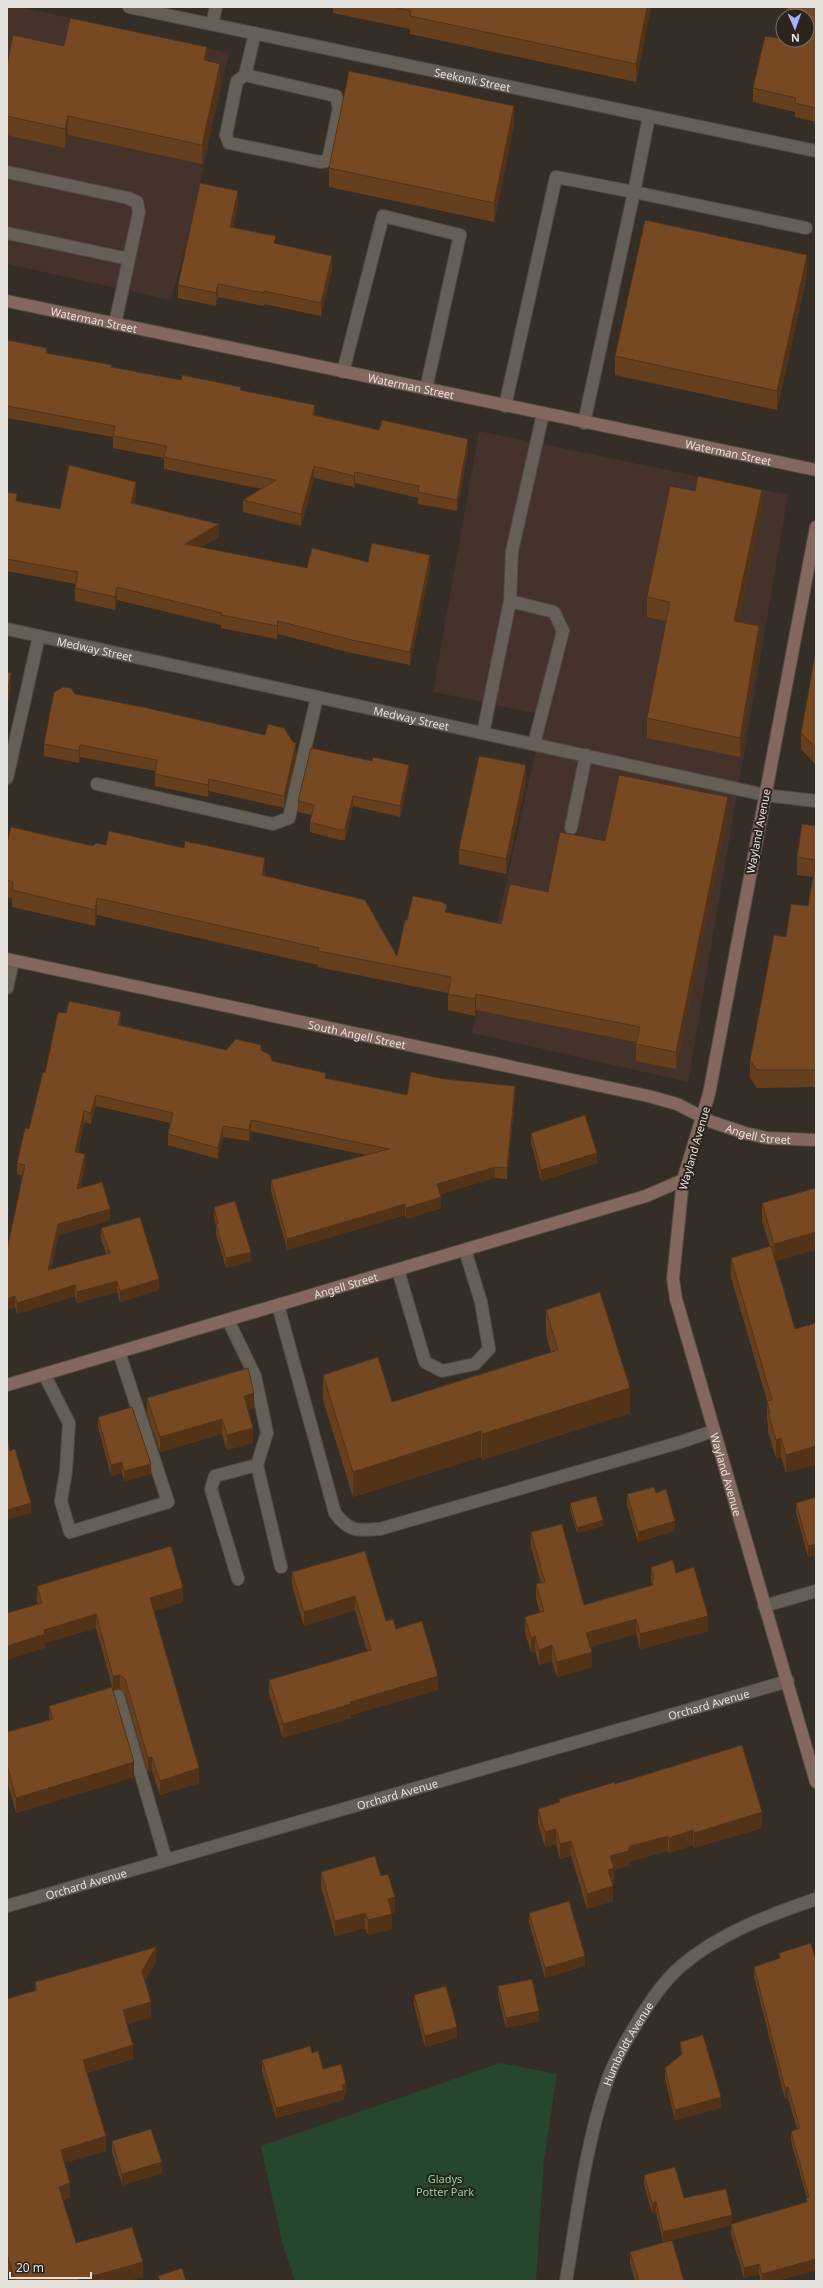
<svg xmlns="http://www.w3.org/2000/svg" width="823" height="2288" font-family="'Noto Sans',sans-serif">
	<rect width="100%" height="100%" fill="#342e27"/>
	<path fill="#45322b" d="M7,7H20L229,53L187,241L171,300L7,264Z
		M479,431L788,495L688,1082L472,1033L544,715L433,692Z"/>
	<path fill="#27462e" d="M500,2063L557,2074L544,2159L536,2281H295L282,2242L261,2146Z"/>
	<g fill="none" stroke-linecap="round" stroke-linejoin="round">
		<defs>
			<path id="lane" d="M212,24L216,7
				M245,75L336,96L339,108L329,156L326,161L320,162L229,143L226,135L237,81L245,75L255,33
				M7,172L128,198L137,202L139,212L115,324
				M7,233L129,259
				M343,372L383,216L460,235L426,389
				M505,406L556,177L634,192L649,116
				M584,423L634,192L806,228
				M510,601L554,612L563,631L534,744
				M483,733L510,601L512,551L543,414
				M7,778L39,636
				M97,784L273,824L289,818L317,697
				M571,828L586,755
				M398,1270L425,1362L442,1371L475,1364L489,1349L481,1302L465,1250
				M278,1305L335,1513C349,1532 358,1531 380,1529L681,1442L713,1431
				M228,1320L255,1376L267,1433L257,1465L281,1567
				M44,1374L69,1423L66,1471L61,1501L70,1532L168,1502L119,1352
				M238,1579L211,1489L215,1476L257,1465
				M118,1696L166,1860"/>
			<g id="street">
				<path id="s1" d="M129,7L816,151"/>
				<path id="s2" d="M7,629L765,795L816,801"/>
				<path d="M7,988L13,961"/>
				<path d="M764,1606L816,1591"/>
				<path id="s3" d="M7,1906L788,1681"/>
				<path id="s4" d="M566,2281C577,2216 585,2148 606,2085C613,2062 627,2039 640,2018C651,2000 665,1980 681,1966C720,1933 769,1915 816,1899"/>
			</g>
			<g id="secondary">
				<path id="s5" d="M7,301L816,470"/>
				<path id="s6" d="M816,527L709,1094L683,1180L673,1279L676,1299L816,1782"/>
				<path id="s7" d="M7,959L648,1096L677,1104L712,1122L745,1133L767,1138L816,1140"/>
				<path id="s8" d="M7,1385L646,1196L683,1180"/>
			</g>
		</defs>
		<use href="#lane" stroke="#504b44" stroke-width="14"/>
		<use href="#street" stroke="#504b44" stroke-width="14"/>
		<use href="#secondary" stroke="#504b44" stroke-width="14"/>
		<use href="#lane" stroke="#665f56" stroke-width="12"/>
		<use href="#street" stroke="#665f56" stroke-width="12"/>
		<use href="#secondary" stroke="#846860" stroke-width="12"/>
	</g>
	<path fill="#663f1e" d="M333,7H651L636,82L410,34V29L333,13Z
		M786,7H816V122L795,117V112L753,102V88L789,41V40H807V16H787Z
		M64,46L207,61L220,83L202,164L68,135L65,148L7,135V65Z
		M514,125L494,222L329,187V168Z
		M238,204L233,227L276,244L332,269L321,316L264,304V306L218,297L216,306L178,298V285Z
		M807,275L777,410L615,375V356Z
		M7,340L47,353L112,367L181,380L241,390L315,415L379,430L468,450L457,511L418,504V498L355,483L354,487L314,478L301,526L243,512V500L262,489L164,469V458L113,448V437L7,418Z
		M7,492L17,501L60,509L136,495L134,503L219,536L201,547L307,568L368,562L430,567L410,665L352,653L278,634L277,639L221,628V625L117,600L115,610L75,601V588L76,584L7,571Z
		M762,509L738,622L759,645L740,757L647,738V718L666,621L647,617V597Z
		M816,650V765L801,749V733Z
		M75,694L296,755L284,808L209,791L208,797L155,786V771L80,757L79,763L44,756V744Z
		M409,775L400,817L353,806L345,840H339L310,832V822L312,815L298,812V801Z
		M526,781L506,874L459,864V849Z
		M728,814L676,1069L636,1061V1042L476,1010L475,1016L448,1010V993L318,967V965L97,915L95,926L12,907V898L7,897V844L93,846L265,874V876L397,956L407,920L447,912L501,924L548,892L605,841Z
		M816,826V1087L757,1088L750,1078V1060L786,937L808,906L813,877L797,875V857Z
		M66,1013L121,1023V1025L226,1050H261L272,1061L326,1078L407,1095L515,1097L507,1179L495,1178L440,1194L441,1208L406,1219L405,1215L287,1250L271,1191V1180L366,1155L251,1131L249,1141L223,1137L218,1159L168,1145V1134L170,1123L96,1106L91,1124L84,1122L78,1153L85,1165L80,1188L110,1220L58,1235L51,1270L106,1254L101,1239V1228L159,1290L120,1302L117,1292L77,1303L75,1296L17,1314L15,1307L7,1310V1250L23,1176L17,1174V1163L29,1129L45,1073Z
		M531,1133L597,1163L541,1181L531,1143Z
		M816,1188L776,1262L795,1329L786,1473L781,1457L776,1458L768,1432V1425L767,1420V1401L731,1277V1258L770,1247L762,1221V1203Z
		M214,1207L251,1261L226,1268L216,1234V1227L214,1217Z
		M546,1310L630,1413L482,1460L481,1457L353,1497L323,1400V1375L392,1402L551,1352L546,1335Z
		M147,1398L254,1408L248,1410L253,1443L227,1450L222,1434L160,1452L147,1413Z
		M98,1417L151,1474L124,1481L122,1473L111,1476L98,1427Z
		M656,1493L675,1531L638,1542L627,1505V1494Z
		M816,1497V1555L808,1557L796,1513V1503Z
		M570,1503L603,1526L577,1533L570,1509Z
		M531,1532L584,1605L652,1585L651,1582V1567L676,1573L708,1631L640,1649L636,1634L590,1647L592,1667L557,1677L552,1661L539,1665L535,1651L531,1653L525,1632V1617L540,1613L536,1599V1584L541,1583L531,1547Z
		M365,1551L386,1621L396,1629L438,1690L351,1715V1718L283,1738L269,1694V1680L367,1651L355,1610L304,1626L292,1586V1572Z
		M37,1586L183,1602L154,1611L199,1783L160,1795L152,1771L148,1772L125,1694L120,1689L113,1690L96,1628L45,1643V1648L37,1600Z
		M49,1706L134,1777L16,1813L7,1781V1732L49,1720Z
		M615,1784L762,1828L694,1848L693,1845L669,1853L668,1851L630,1861L628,1866L614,1870V1883H612L613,1901L587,1909L571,1856L560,1859L556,1844L545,1847L538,1824V1809L559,1802V1799Z
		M321,1872L381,1876L395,1912L392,1913V1929L368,1935L365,1928L335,1936L321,1887Z
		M529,1913L585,1966L545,1978L529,1923Z
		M779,1953L816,1961V2270L776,2281H761L759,2274L744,2278L731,2235V2225L663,2242L656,2212L652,2213L644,2185V2175L684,2198L732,2224L806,2202V2198H807L791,2141V2131L797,2129L788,2098L785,2099L754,1977V1967L779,1959Z
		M156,1961L145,1981L151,2017L127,2024L133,2059L87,2073L106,2151L64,2163L70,2198L63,2200L76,2243L143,2277L127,2281H11L7,2268V1999L35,1991V1982Z
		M498,1986L539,2021L506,2028L498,1996Z
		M414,1995L457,2038L425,2047L414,2005Z
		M680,2042L721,2108L675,2120L665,2079V2068L681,2055Z
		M312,2053L323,2069L346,2094L344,2095V2100L276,2118L262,2071V2060Z
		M112,2141L162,2173L122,2185L112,2152Z
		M630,2252L684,2281H635L630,2263Z"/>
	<path fill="#533318" d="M647,7H651L636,82V64Z
		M207,47V66L204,60Z
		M220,64V83L202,164V145Z
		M514,106V125L494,222V203Z
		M68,116V135L65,148V129Z
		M238,191V204L230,239V227Z
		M807,255V275L777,410V391Z
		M332,256V269L321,316V303Z
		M218,284V297L216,306V293Z
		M315,405V417L313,415Z
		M468,439V450L457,511V500Z
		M314,466V478L301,526V514Z
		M355,472V483L354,487V476Z
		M136,482V495L131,515V503Z
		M762,490V509L734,640V621Z
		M219,524V536L185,556V544Z
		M430,555V567L410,665V652Z
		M117,587V600L115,610V597Z
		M278,621V634L277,639V626Z
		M759,626V645L740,757V738Z
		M11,673V687L7,708V694Z
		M296,743V755L284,808V796Z
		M80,745V757L79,763V751Z
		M409,765V775L400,817V806Z
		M526,765V781L506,874V859Z
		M209,779V791L208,797V785Z
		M353,796V806L345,840V829Z
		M728,797V814L676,1069V1052Z
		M265,858V874L262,892V875Z
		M97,898V915L95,926V910Z
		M476,994V1010L475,1016V999Z
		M121,1012V1023L118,1036V1025Z
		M515,1086V1097L507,1179V1168Z
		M96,1095V1106L91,1124V1113Z
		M84,1111V1122L75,1163V1152Z
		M251,1120V1131L249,1141V1130Z
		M223,1126V1137L218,1159V1148Z
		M597,1153V1163L541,1181V1170Z
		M85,1154V1165L77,1200V1189Z
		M495,1167V1178L437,1195V1184Z
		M441,1197V1208L406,1219V1208Z
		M405,1204V1215L287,1250V1239Z
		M110,1209V1220L58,1235L48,1281V1270L58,1224Z
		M816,1232V1250L774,1262V1244Z
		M251,1252V1261L226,1268V1258Z
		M159,1279V1290L120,1302V1291Z
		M117,1281V1292L77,1303V1292Z
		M75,1285V1296L17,1314V1303Z
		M15,1296V1307L7,1310V1299Z
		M630,1388V1413L482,1460V1434Z
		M254,1393V1408L244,1411V1396Z
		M222,1419V1434L160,1452V1437Z
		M253,1428V1443L227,1450V1435Z
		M481,1431V1457L353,1497V1472Z
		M781,1438V1457L776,1458V1440Z
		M816,1446V1465L786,1473V1455Z
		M122,1462V1473L111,1476V1465Z
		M151,1464V1474L124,1481V1471Z
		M31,1503V1513L7,1520V1510Z
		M603,1520V1526L577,1533V1528Z
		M675,1521V1531L638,1542V1532Z
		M816,1544V1555L808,1557V1546Z
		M183,1588V1602L150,1612V1598Z
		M355,1596V1610L304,1626V1612Z
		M96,1614V1628L45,1643V1648L7,1660V1646L44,1630Z
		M708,1616V1631L640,1649V1634Z
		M636,1619V1634L586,1648V1633Z
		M535,1636V1651L531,1653V1638Z
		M552,1645V1661L539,1665V1650Z
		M592,1652V1667L557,1677V1662Z
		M120,1675V1689L113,1690V1676Z
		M438,1676V1690L351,1715V1718L283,1738V1724L350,1702Z
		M152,1757V1771L148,1772V1758Z
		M134,1762V1777L16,1813V1798Z
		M199,1768V1783L160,1795V1781Z
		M762,1812V1828L694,1848V1833Z
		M556,1829V1844L545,1847V1832Z
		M693,1830V1845L669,1853V1838Z
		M668,1836V1851L630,1861L628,1866L614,1870V1883L608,1885V1870L610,1856L630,1846Z
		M571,1841V1856L560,1859V1844Z
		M613,1886V1901L587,1909V1894Z
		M395,1897V1912L388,1914V1899Z
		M365,1913V1928L335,1936V1921Z
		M392,1914V1929L368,1935V1920Z
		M156,1947V1961L142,1986V1971Z
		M585,1956V1966L545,1978V1968Z
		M151,2002V2017L123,2025V2010Z
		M539,2011V2021L506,2028V2018Z
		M457,2027V2038L425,2047V2036Z
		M133,2045V2059L83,2074V2060Z
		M346,2083V2094L344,2095V2100L276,2118V2108Z
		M788,2087V2098L785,2099V2088Z
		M721,2097V2108L675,2120V2110Z
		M106,2136V2151L61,2164V2150Z
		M162,2162V2173L122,2185V2174Z
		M70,2183V2198L59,2201V2187Z
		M656,2202V2212L652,2213V2203Z
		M732,2215V2225L663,2242V2232Z
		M816,2259V2270L776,2281H762V2274Z
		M143,2262V2277L127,2281H75Z
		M759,2264V2274L744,2278V2268Z"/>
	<path fill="#774923" stroke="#533318" d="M394,7H647L636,64L410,16L411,11Z
		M787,7H816V108L795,103L796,98L753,88L765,36L783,39V40L791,41L790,40H807V16H788Z
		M70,18L207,47L204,60L220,64L202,145L68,116L65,129L7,116V65L13,35L64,46Z
		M349,71L514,106L494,203L329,168Z
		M200,183L238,191L230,227L276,236L274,243L332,256L321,303L264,291V293L218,284L216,293L178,285Z
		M645,220L807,255L777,391L615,356Z
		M7,340L47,348L46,353L112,365L111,367L181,380L182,375L241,387L240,390L315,405L313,415L379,430L382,420L468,439L457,500L418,492L419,486L355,472L354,476L314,466L301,514L243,500L276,480L164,457L167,446L113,436L115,426L7,406Z
		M69,465L136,482L131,503L219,524L185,544L307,568L312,548L368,562L372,543L430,555L410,652L352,640L278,621L277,626L221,615L222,613L117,587L115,597L75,588L78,572L7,559V492L17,494L16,501L60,509Z
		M698,476L762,490L734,621L759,626L740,738L647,718L670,602L647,597L670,486L695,491Z
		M816,650V748L801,733Z
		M7,672L11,673L7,694Z
		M63,687L71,688L75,694L143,707L265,735L268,724L284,728L293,742L296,743L284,796L209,779L208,785L155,774L157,760L80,745L79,751L44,744L54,692Z
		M311,748L372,761L373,757L409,765L400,806L353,796L345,829L339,830L310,822L314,805L298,801Z
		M479,756L526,765L506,859L459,849Z
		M619,775L728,797L676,1052L636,1044L640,1027L476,994L475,999L448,994L451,977L318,951L319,948L97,898L95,910L12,890L13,882L7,880V844L11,827L93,846L96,843L106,845L109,831L184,848L185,841L265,858L262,875L365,900L397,956L405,920H407L413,896L442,902L447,905L445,912L501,924L510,884L548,892L560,832L605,841Z
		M802,824L816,826V1070H757L750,1060L774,935L786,937L791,904L808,906L816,860L797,857Z
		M69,1001L121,1012L118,1025L226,1050L236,1039L261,1045V1050L270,1055L272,1061L326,1073L325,1078L407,1095L411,1072L444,1079L515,1086L507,1168L495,1167L437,1184L441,1197L406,1208L405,1204L287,1239L271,1180L389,1149L251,1120L249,1130L223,1126L218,1148L168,1134L173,1113L96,1095L91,1113L84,1111L75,1152L85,1154L77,1189L102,1182L110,1209L58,1224L48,1270L110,1253L101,1228L140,1217L159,1279L120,1291L117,1281L77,1292L75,1285L17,1303L15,1296L7,1299V1272H8L7,1269V1250L25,1165L17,1163L25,1128L29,1129L43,1072L45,1073L58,1012L66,1013Z
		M585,1115L597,1153L541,1170L531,1133Z
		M816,1188V1232L774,1244L762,1203Z
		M235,1201L251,1252L226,1258L216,1224H218L214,1207Z
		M771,1246L795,1329L816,1323V1446L786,1455L781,1438L776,1440L768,1413H770L767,1401L772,1400L731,1258Z
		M600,1292L630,1388L482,1434L481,1431L353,1472L323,1375L378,1357L392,1402L558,1350L546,1310Z
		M248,1368L254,1393L244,1396L253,1428L227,1435L222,1419L160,1437L147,1398Z
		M132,1407L151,1464L124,1471L122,1462L111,1465L98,1417Z
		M7,1442H8L10,1451L15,1449L31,1503L7,1510Z
		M654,1487L656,1493L666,1489L675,1521L638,1532L627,1494Z
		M596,1496L603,1520L577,1528L570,1503Z
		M816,1497V1544L808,1546L796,1503Z
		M562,1524L584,1605L653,1585L652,1580L654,1579L651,1567L673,1560L676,1573L694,1567L708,1616L640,1634L636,1619L586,1633L592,1652L557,1662L552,1645L539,1650L535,1636L531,1638L525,1617L544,1611L536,1584L545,1582L531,1532Z
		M171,1546L183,1588L150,1598L199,1768L160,1781L152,1757L148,1758L125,1679L120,1675L113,1676L96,1614L44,1630L45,1634L7,1646V1613L42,1603L37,1586Z
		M365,1551L386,1621L393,1619L396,1629L422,1621L438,1676L350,1702L351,1704L283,1724L269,1680L371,1650L355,1596L304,1612L292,1572Z
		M112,1687L134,1762L16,1798L7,1765V1732L53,1719L49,1706Z
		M742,1745L762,1812L694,1833L693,1830L669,1838L668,1836L630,1846L628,1851L610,1856L614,1868L608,1870L613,1886L587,1894L571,1841L560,1844L556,1829L545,1832L538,1809L560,1802L559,1799L615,1782V1784Z
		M375,1856L381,1876L388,1874L395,1897L388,1899L392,1914L368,1920L365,1913L335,1921L321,1872Z
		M569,1901L585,1956L545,1968L529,1913Z
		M811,1943L816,1961V2259L762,2274L759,2264L744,2268L731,2224L807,2202L806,2198L809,2197L791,2131L800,2128L788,2087L785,2088L754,1967L780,1958L779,1953Z
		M156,1947L142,1971L151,2002L123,2010L133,2045L83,2060L106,2136L61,2150L70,2183L59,2187L76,2243L132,2227L143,2262L75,2281H15L7,2254V1999L37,1990L35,1982Z
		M532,1979L539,2011L506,2018L498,1986Z
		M446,1986L457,2027L425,2036L414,1995Z
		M703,2035L721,2097L675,2110L665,2068L682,2054L680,2042Z
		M310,2046L312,2053L318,2051L323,2069L341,2064L346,2083L342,2085L344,2090L276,2108L262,2060Z
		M151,2129L162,2162L122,2174L112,2141Z
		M675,2167L684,2198L726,2189L732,2215L663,2232L656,2202L652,2203L644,2175Z
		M672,2240L684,2281H639L630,2252Z
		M182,2268L186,2281H160L158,2276Z"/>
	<g text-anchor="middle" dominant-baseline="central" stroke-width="4" stroke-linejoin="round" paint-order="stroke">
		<g font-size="11" fill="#e4e1dc" stroke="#2a241d">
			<text stroke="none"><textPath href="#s1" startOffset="351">Seekonk Street</textPath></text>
			<text stroke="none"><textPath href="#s5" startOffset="89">Waterman Street</textPath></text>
			<text stroke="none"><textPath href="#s5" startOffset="413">Waterman Street</textPath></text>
			<text stroke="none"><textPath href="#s5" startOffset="737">Waterman Street</textPath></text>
			<text stroke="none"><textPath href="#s2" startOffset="90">Medway Street</textPath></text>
			<text stroke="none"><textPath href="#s2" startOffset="414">Medway Street</textPath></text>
			<text transform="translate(758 831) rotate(-79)">Wayland Avenue</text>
			<text stroke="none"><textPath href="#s7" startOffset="358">South Angell Street</textPath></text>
			<text stroke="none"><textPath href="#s7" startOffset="773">Angell Street</textPath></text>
			<text transform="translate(694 1148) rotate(-74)">Wayland Avenue</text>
			<text stroke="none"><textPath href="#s8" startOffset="353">Angell Street</textPath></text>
			<text stroke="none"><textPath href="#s6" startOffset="969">Wayland Avenue</textPath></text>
			<text stroke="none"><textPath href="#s3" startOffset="730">Orchard Avenue</textPath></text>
			<text stroke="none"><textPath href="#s3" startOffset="406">Orchard Avenue</textPath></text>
			<text stroke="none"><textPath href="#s3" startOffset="82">Orchard Avenue</textPath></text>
			<text stroke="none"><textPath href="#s4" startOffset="247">Humboldt Avenue</textPath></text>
		</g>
		<g font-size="11" fill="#88d499" stroke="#2a241d">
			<text x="445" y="2178">Gladys<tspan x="445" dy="13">Potter Park</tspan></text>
		</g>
	</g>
	<rect width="823" height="2288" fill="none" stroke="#e4e1dc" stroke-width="16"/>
	<g transform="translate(795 28) rotate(178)"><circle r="19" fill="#2a241d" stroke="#747069"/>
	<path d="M0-3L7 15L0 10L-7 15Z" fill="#a3b2fd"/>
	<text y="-6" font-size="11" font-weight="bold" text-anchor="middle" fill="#e4e1dc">N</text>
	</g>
	<path d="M10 2272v6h81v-6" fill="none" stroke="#e4e1dc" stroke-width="2"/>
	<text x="16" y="2272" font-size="12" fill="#e4e1dc" stroke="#2a241d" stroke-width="3" paint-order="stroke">20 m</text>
</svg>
